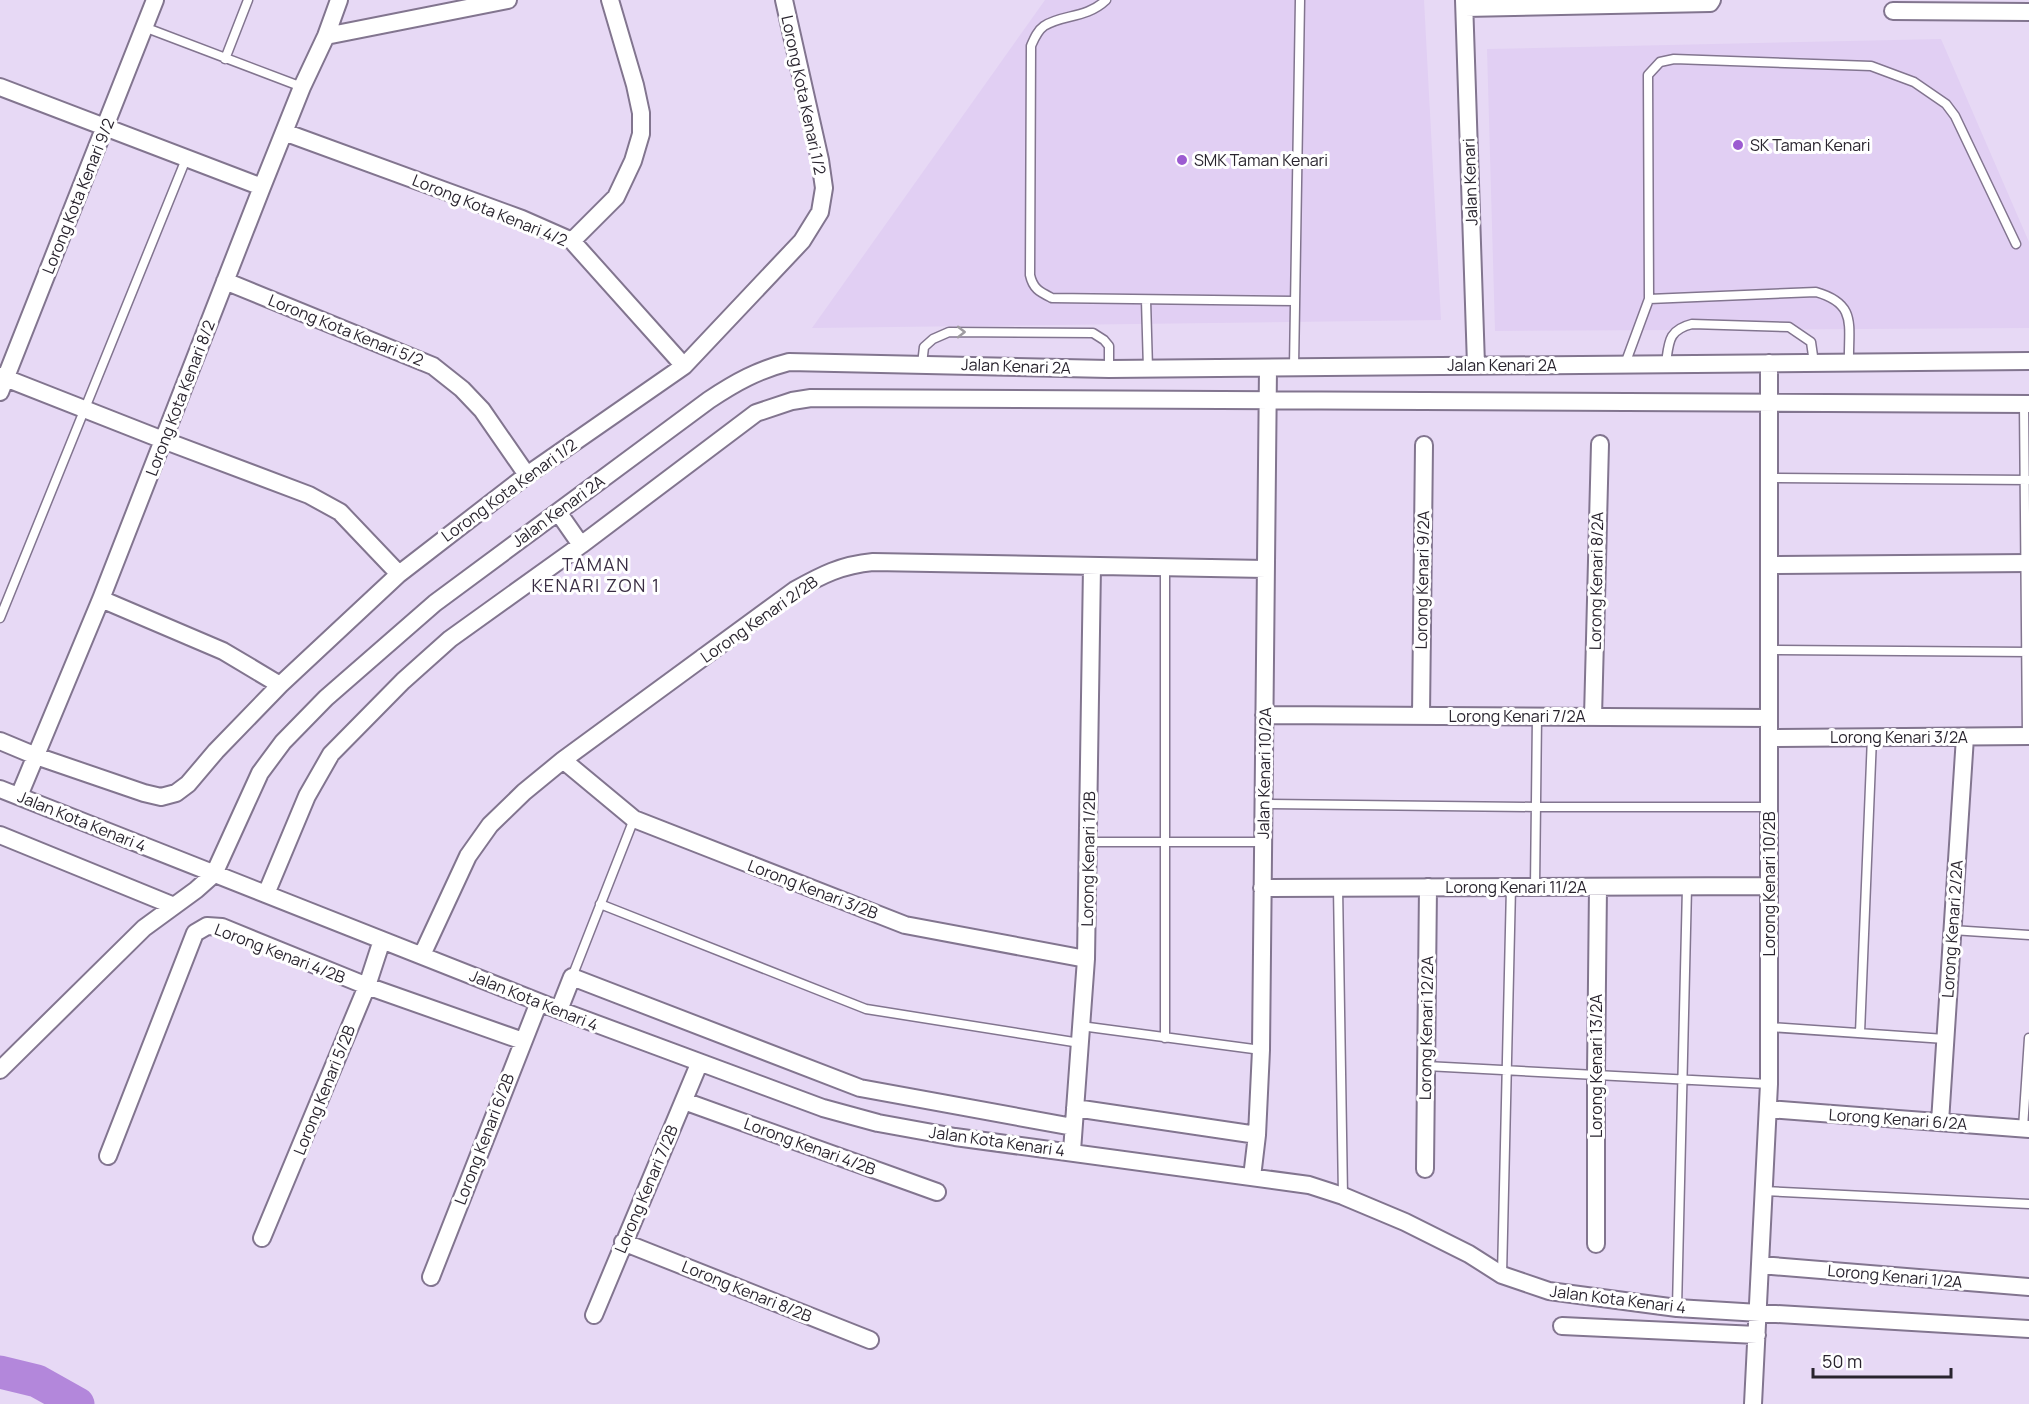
<svg xmlns="http://www.w3.org/2000/svg" width="2029" height="1404" font-family="Manrope,sans-serif">
	<rect width="100%" height="100%" fill="#e7d9f5"/>
	<path fill="#e1cff3" d="M1045,0H1424L1441,320L812,328Z
		M1941,39L2029,242V328L1495,331L1487,49Z"/>
	<g fill="none" stroke-linecap="round" stroke-linejoin="round">
		<path stroke="#b387db" stroke-width="33" d="M0,1372L37,1381L78,1404"/>
		<defs>
			<path id="service" d="M1106,0C1086,19 1062,14 1044,26C1037,31 1034,39 1031,46L1030,275C1033,289 1040,292 1052,298L1295,301
				M144,27L302,87
				M225,59L248,0
				M1649,299L1816,292C1858,304 1848,326 1849,362
				M1146,300L1148,369
				M1666,363C1669,342 1668,330 1692,324L1789,327L1811,342L1814,363
				M922,364L924,347L933,339L949,332L1093,333L1104,340L1109,346V369
				M1625,364L1649,299L1648,75L1660,62L1674,59L1871,66L1914,82L1946,104L1955,116L2016,244
				M1294,367L1300,0
				M2024,404L2027,736
				M1769,478L2029,480
				M0,618L186,159
				M1769,650L2029,652
				M1263,804L1536,807H1769
				M1088,842H1263
				M1338,887L1343,1196
				M1535,887L1537,716
				M600,904L866,1009L1080,1043
				M1952,930L2029,935
				M572,977L634,819
				M1081,1026L1261,1050
				M1769,1027L1945,1039
				M1860,1033L1872,737
				M1165,1038V567
				M1426,1066L1769,1084
				M2023,1128L2029,1038
				M1764,1191L2029,1204
				M1502,1275L1511,887
				M1677,1308L1687,887"/>
			<path id="minor" d="M1464,0L1476,365
				M1465,8L1710,3L1712,0
				M1893,11L2029,12
				M326,36L508,0
				M0,87L262,187
				M284,132L522,219L572,241L684,366
				M572,241L616,197L633,161L641,134V113L635,85L610,0
				M225,281L433,366L462,389L482,410L527,475
				M0,376L163,440L309,495L340,512L399,574
				M0,392L155,0
				M558,512L581,545
				M1769,565L2029,563
				M101,599L223,651L280,685
				M1264,715L1769,718
				M1421,716L1424,445
				M1593,717L1600,444
				M1769,738L2029,736
				M0,741L36,756L144,793L161,797L176,793L188,784L216,751L280,685L399,574L527,475L684,366L802,241L820,212L824,188L820,160L784,0
				M563,760L634,819L905,925L1086,959
				M0,789L559,1010L823,1108L878,1123L955,1137L1309,1185L1343,1196L1405,1222L1469,1254L1502,1275L1549,1291L1677,1308L2029,1329
				M19,796L101,599L262,187L302,87L326,36L339,0
				M0,835L174,906
				M1262,888L1769,886
				M266,894L307,796L331,754L403,681L450,639L581,545L756,413L792,401L811,398L2029,404
				M422,955L468,856L490,825L524,792L563,760L795,590C822,575 841,565 873,562L1266,569
				M559,1010L572,977L860,1088L1073,1127
				M0,1070L144,928L196,890L214,874L260,773L283,742L326,698L435,603L709,400C736,382 758,370 789,362L1109,369L2029,361
				M684,1101L937,1192
				M1075,1108L1257,1135
				M1768,1109L2029,1129
				M1940,1122L1965,737
				M1072,1151L1086,959L1092,566
				M108,1156L195,933L207,926L222,927L367,986L523,1041
				M1425,1169L1428,887
				M1252,1177L1257,1135L1261,1050L1268,368
				M262,1238L367,986L382,940
				M623,1242L870,1340
				M1596,1244V1074L1598,887
				M1760,1265L2029,1287
				M431,1277L539,1002
				M594,1315L699,1064
				M1562,1326L1757,1335
				M1753,1404L1769,1084V363"/>
		</defs>
		<use href="#service" stroke="#82758f" stroke-width="11"/>
		<use href="#minor" stroke="#82758f" stroke-width="20"/>
		<use href="#service" stroke="#fff" stroke-width="8"/>
		<use href="#minor" stroke="#fff" stroke-width="16"/>
	</g>
	<defs><path id="oneway-chevron" d="M-2-3.5L2.5 0L-2 3.5" fill="none" stroke-width="1.6" stroke-linecap="round" stroke-linejoin="round" transform="scale(1.5)"/></defs>
	<use stroke="#9f9ca1" href="#oneway-chevron" transform="translate(961 332)"/>
	<g fill="#9c5bd1" stroke="#fff" stroke-width="2">
		<circle cx="1738" cy="145" r="6"/>
		<circle cx="1182" cy="160" r="6"/>
	</g>
	<g text-anchor="middle" dominant-baseline="central" stroke-width="6" stroke-linejoin="round" paint-order="stroke">
		<g font-size="16" fill="#29242e" stroke="#fff">
			<text transform="translate(804 95) rotate(78)">Lorong Kota Kenari 1/2</text>
			<text transform="translate(1470 182) rotate(-92)">Jalan Kenari</text>
			<text transform="translate(78 196) rotate(-68)">Lorong Kota Kenari 9/2</text>
			<text transform="translate(490 210) rotate(22)">Lorong Kota Kenari 4/2</text>
			<text transform="translate(346 330) rotate(22)">Lorong Kota Kenari 5/2</text>
			<text x="1502" y="365">Jalan Kenari 2A</text>
			<text transform="translate(1016 366) rotate(2)">Jalan Kenari 2A</text>
			<text transform="translate(180 398) rotate(-69)">Lorong Kota Kenari 8/2</text>
			<text transform="translate(509 490) rotate(-36)">Lorong Kota Kenari 1/2</text>
			<text transform="translate(558 511) rotate(-36)">Jalan Kenari 2A</text>
			<text transform="translate(1422 580) rotate(-89)">Lorong Kenari 9/2A</text>
			<text transform="translate(1596 581) rotate(-89)">Lorong Kenari 8/2A</text>
			<text transform="translate(759 619) rotate(-35)">Lorong Kenari 2/2B</text>
			<text x="1517" y="716">Lorong Kenari 7/2A</text>
			<text x="1899" y="737">Lorong Kenari 3/2A</text>
			<text transform="translate(1264 773) rotate(-89)">Jalan Kenari 10/2A</text>
			<text transform="translate(82 821) rotate(22)">Jalan Kota Kenari 4</text>
			<text transform="translate(1088 859) rotate(-89)">Lorong Kenari 1/2B</text>
			<text transform="translate(1769 884) rotate(-90)">Lorong Kenari 10/2B</text>
			<text x="1516" y="887">Lorong Kenari 11/2A</text>
			<text transform="translate(813 889) rotate(21)">Lorong Kenari 3/2B</text>
			<text transform="translate(1952 929) rotate(-86)">Lorong Kenari 2/2A</text>
			<text transform="translate(280 953) rotate(21)">Lorong Kenari 4/2B</text>
			<text transform="translate(534 1000) rotate(22)">Jalan Kota Kenari 4</text>
			<text transform="translate(1426 1028) rotate(-89)">Lorong Kenari 12/2A</text>
			<text transform="translate(1596 1066) rotate(-90)">Lorong Kenari 13/2A</text>
			<text transform="translate(324 1090) rotate(-68)">Lorong Kenari 5/2B</text>
			<text transform="translate(1898 1119) rotate(4)">Lorong Kenari 6/2A</text>
			<text transform="translate(484 1139) rotate(-69)">Lorong Kenari 6/2B</text>
			<text transform="translate(997 1141) rotate(8)">Jalan Kota Kenari 4</text>
			<text transform="translate(810 1146) rotate(20)">Lorong Kenari 4/2B</text>
			<text transform="translate(646 1189) rotate(-67)">Lorong Kenari 7/2B</text>
			<text transform="translate(1895 1276) rotate(5)">Lorong Kenari 1/2A</text>
			<text transform="translate(747 1291) rotate(22)">Lorong Kenari 8/2B</text>
			<text transform="translate(1618 1299) rotate(7)">Jalan Kota Kenari 4</text>
		</g>
		<g font-size="16" fill="#29242e" stroke="#fff" text-anchor="start">
			<text x="1750" y="145">SK Taman Kenari</text>
			<text x="1194" y="160">SMK Taman Kenari</text>
		</g>
		<g font-size="18" letter-spacing="1.5" fill="#392d43" stroke="#fff">
			<text x="596" y="564">TAMAN<tspan x="596" dy="21">KENARI ZON 1</tspan></text>
		</g>
	</g>
	<path d="M1813 1368v9h138v-9" fill="none" stroke="#29242e" stroke-width="3"/>
	<text x="1822" y="1368" font-size="18" fill="#29242e" stroke="#ffffff" stroke-width="4.5" paint-order="stroke">50 m</text>
</svg>
